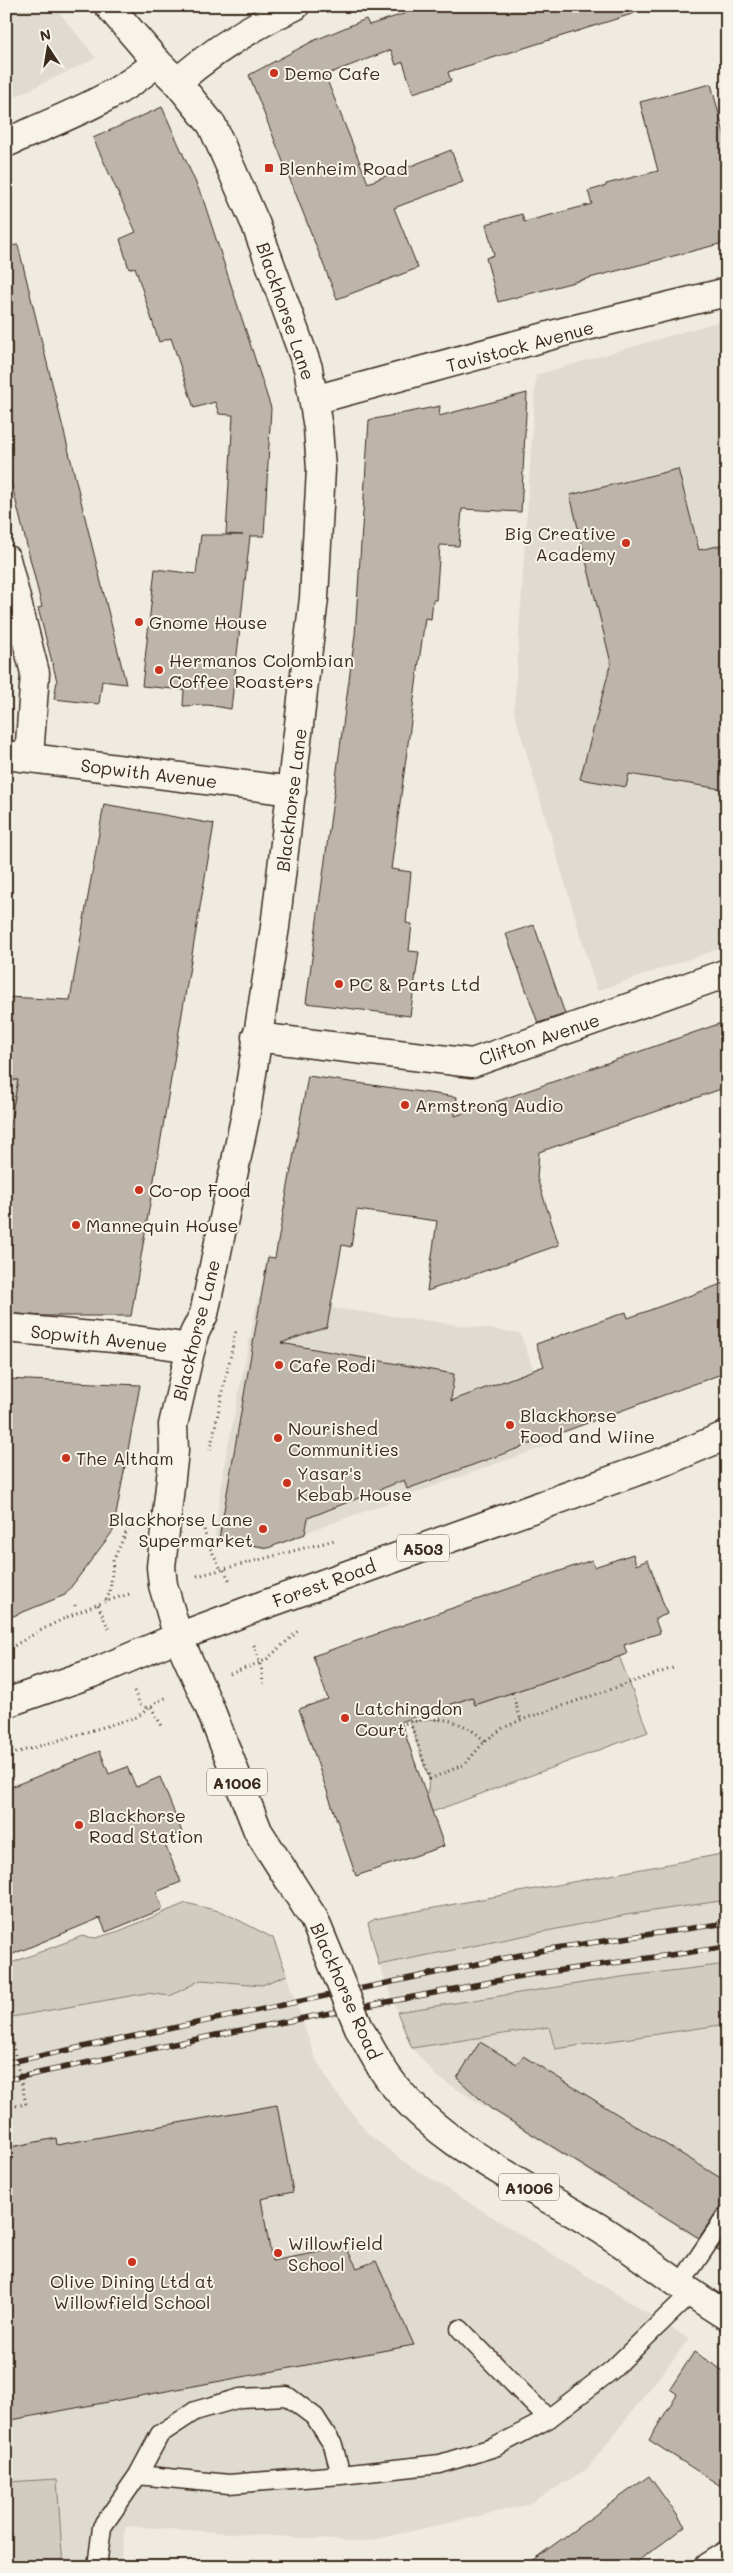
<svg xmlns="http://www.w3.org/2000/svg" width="733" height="2573" font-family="Mali,sans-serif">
	<rect width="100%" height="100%" fill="#efebe0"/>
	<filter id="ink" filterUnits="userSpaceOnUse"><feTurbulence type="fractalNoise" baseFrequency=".02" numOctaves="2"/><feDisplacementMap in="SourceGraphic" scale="10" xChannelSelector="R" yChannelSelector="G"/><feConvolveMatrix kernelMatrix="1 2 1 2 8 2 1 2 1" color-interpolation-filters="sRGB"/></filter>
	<g filter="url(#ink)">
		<path fill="#e0dbd0" d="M6,6H54L96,58L6,101Z
			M727,319V946L597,991L514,711L536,375Z
			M258,1298L520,1333L560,1441L263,1548L219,1543L215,1535L223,1470Z
			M727,1853V2234L715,2250L436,2076L412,2048L376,1957L368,1923L375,1919Z
			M186,1903L223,1912L273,1938L315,2057L332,2087L369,2135L412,2167L689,2339L587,2469L527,2505L363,2542L126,2526L119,2567H6V1965L82,1936L96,1938L119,1931Z"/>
		<path fill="#d1cbc0" stroke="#867a6f" d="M6,1080H18L6,1147Z
			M619,1656L648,1732L432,1812L427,1798L429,1779L410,1722L428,1719L441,1720L438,1709L472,1697L475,1705Z
			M727,1853V1900L626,1915L379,1965L368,1923L375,1919Z
			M186,1903L223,1912L273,1938L287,1975L262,1985L201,1980L170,1996L147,1993L6,2018V1965L82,1936L96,1938L119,1931Z
			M727,1964V2024L555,2049L549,2027L412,2048L397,2012L621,1977Z
			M57,2479L63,2567H6V2482Z"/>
		<path fill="#bdb5aa" stroke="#3b2a1e" d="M428,6H634L635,13L448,72L451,81L413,93L403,62L396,65L391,50L325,75L368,183L451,150L463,182L394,208L418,268L337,299L249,75L313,41L366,19L369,25Z
			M711,84L727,144V242L498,302L486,258L494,255L486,224L522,214L524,222L592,204L588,191L606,186V184L658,171L640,102Z
			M162,107L203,199L271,408L264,536H250L231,709L208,705L183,706L184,690L142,686L155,569L196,574L201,535H243L226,534L233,415L219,414L215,402L194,408L171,338L159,342L135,267L129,269L120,239L136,232L93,138Z
			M18,245L126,684L102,681L99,704L54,699L57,681L38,608L42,607L6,461V246Z
			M527,393L521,512L462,509L459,546L440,545L436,600H433L431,619L425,618L391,869L411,872L406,923L412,924L409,951L419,952L410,1016L306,1003L355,635L369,420L440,406L439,416Z
			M678,469L699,550L727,544V790L629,774L626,787L580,779L611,663L570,495Z
			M104,804L214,824L131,1316H43L6,1313V1147L18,1080H6V997L70,1000Z
			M534,925L565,1014L538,1023L506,934Z
			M727,1021V1087L539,1152L537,1178L559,1245L427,1291L437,1221L357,1210L351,1247L342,1245L327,1327L281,1343L454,1374L451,1401L544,1366L536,1344L626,1312L628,1318L727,1282V1372L407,1489L404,1480L308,1518L305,1534L268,1548L219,1539L268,1257L275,1258L308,1076L457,1097L455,1116Z
			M6,1379L140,1385L113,1531L65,1595L6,1619Z
			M633,1554L636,1565L648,1560L667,1614L655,1619L660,1633L624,1645L627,1654L585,1668L475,1705L472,1697L401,1722L444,1846L356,1876L299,1709L328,1699L313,1656L592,1560L594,1567Z
			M100,1751L109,1774L127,1767L136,1787L160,1777L182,1832L163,1840L181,1882L156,1892L163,1909L106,1932L100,1918L6,1957V1789Z
			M480,2042L517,2064L523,2056L727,2182V2205L718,2209L699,2238L490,2108L457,2078Z
			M277,2105L293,2192L261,2199L272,2261L346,2247L357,2268L376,2261L414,2345L6,2421V2148L56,2138L57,2145Z
			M727,2234V2255L717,2249Z
			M694,2352L727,2373V2490L649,2440L677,2394L670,2389Z
			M649,2476L685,2526L663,2543L629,2567H523Z"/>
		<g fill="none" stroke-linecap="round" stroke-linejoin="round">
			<defs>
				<path id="service" d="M679,2286L727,2215
					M460,2329L548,2419
					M138,2475L160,2434L195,2411L240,2398L287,2396L315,2417L333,2445L341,2475
					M97,2567L102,2527L138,2475L229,2484L341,2475L440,2464L495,2447L548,2419L612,2370L690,2294"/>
				<path id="minor" d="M177,82C212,52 254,25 295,6
					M6,143C58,119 115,100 157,62
					M314,400L567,331L727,292
					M6,559L35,673L29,757
					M6,755L292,791
					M256,1037L472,1063L727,973
					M6,1328L135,1340L191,1348
					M708,2567L727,2555"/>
				<path id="secondary" d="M109,6L157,62L177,82L212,125L256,225L308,368L318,428L321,469L314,598L275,927L245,1118L204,1314L194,1334L173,1425L174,1451L161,1567L163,1585L178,1637"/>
				<path id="primary" d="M178,1637L209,1706L258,1831L314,1919
					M6,1703L98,1671L178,1637L258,1607L668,1460L727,1435
					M381,2067C428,2142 526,2183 599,2228C643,2256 682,2289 727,2316"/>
			</defs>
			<use href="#service" stroke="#3b2a1e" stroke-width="21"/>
			<use href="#minor" stroke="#3b2a1e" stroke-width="31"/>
			<use href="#secondary" stroke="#3b2a1e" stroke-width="31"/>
			<use href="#primary" stroke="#3b2a1e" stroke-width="31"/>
			<path stroke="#3b2a1e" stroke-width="3" stroke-dasharray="1 4" stroke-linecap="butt" d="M210,1450L236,1331
				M202,1520L207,1542L221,1569
				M224,1570L230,1581
				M197,1576L335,1540
				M106,1600L110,1592L113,1561L130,1524
				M75,1605L76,1609
				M98,1605L109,1630
				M254,1645L262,1671L263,1684
				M6,1651C45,1626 86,1606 130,1594
				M230,1674L266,1660L298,1631
				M134,1691L140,1704L147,1708
				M512,1693L521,1720
				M151,1707L163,1728
				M410,1722C442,1716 461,1719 485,1741
				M391,1728L410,1722L430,1779L465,1764L485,1741L503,1728L521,1720L676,1667
				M6,1756L137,1717L158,1701L168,1697
				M6,2031L9,2030
				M6,2108L26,2104"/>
			<use href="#service" stroke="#f7f3e8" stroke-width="18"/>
			<use href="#minor" stroke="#f7f3e8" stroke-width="28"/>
			<use href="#secondary" stroke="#f7f3e8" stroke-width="28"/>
			<use href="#primary" stroke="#f7f3e8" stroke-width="28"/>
			<defs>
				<path id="rail" d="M6,2063L549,1949L727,1923
					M6,2080L216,2035L527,1975L727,1947"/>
			</defs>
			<use href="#rail" stroke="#3b2a1e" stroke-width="5.5"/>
			<use href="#rail" stroke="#f7f3e8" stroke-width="4" stroke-dasharray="11" stroke-linecap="butt"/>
			<defs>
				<path id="primary-bridge" d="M314,1919L360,2030L381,2067"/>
			</defs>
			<use href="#primary-bridge" stroke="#3b2a1e" stroke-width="31" stroke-linecap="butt"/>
			<path stroke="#3b2a1e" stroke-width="3" stroke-dasharray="1 4" stroke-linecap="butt" d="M6,2015L26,2104"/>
			<use href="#primary-bridge" stroke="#f7f3e8" stroke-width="28"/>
		</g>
	</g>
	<g fill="#c8321e" stroke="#f7f3e8" stroke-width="2">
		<circle cx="274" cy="73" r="5"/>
		<rect x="264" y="163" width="10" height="10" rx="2.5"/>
		<circle cx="626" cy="543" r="5"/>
		<circle cx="139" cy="622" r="5"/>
		<circle cx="159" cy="670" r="5"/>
		<circle cx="339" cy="984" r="5"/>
		<circle cx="405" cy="1105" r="5"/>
		<circle cx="139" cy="1190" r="5"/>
		<circle cx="76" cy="1225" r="5"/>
		<circle cx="279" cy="1365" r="5"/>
		<circle cx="510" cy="1425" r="5"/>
		<circle cx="278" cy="1438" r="5"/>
		<circle cx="66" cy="1458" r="5"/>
		<circle cx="287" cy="1483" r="5"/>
		<circle cx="263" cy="1529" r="5"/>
		<circle cx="345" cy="1718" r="5"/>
		<circle cx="79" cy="1825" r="5"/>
		<circle cx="278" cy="2253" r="5"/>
		<circle cx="132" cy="2262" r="5"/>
	</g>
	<g text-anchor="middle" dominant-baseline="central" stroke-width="4" stroke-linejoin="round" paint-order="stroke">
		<g fill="#f7f3e8" stroke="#73665b" stroke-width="1">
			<rect x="397" y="1534.5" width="52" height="27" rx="4"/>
			<rect x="207" y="1768.5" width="60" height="27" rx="4"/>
			<rect x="499" y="2173.5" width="60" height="27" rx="4"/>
		</g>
		<g font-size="16" font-weight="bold" fill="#3b2a1e">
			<text x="423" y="1548">A503</text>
			<text x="237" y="1782">A1006</text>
			<text x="529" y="2187">A1006</text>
		</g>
		<g font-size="18" fill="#3b2a1e" stroke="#f7f3e8" text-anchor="start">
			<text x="284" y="73">Demo Cafe</text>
			<text x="279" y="168">Blenheim Road</text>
			<text x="616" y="533" text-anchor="end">Big Creative<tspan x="616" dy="21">Academy</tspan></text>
			<text x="149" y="622">Gnome House</text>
			<text x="169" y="660">Hermanos Colombian<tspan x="169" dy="21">Coffee Roasters</tspan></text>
			<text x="349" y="984">PC &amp; Parts Ltd</text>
			<text x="415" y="1105">Armstrong Audio</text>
			<text x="149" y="1190">Co-op Food</text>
			<text x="86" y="1225">Mannequin House</text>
			<text x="289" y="1365">Cafe Rodi</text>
			<text x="520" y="1415">Blackhorse<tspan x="520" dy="21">Food and Wiine</tspan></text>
			<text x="288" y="1428">Nourished<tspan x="288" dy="21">Communities</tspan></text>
			<text x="76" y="1458">The Altham</text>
			<text x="297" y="1473">Yasar's<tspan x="297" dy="21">Kebab House</tspan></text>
			<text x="253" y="1519" text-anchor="end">Blackhorse Lane<tspan x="253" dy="21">Supermarket</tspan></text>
			<text x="355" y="1708">Latchingdon<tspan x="355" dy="21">Court</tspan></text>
			<text x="89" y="1815">Blackhorse<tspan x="89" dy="21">Road Station</tspan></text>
			<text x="288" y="2243">Willowfield<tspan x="288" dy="21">School</tspan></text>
			<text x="132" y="2281" text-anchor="middle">Olive Dining Ltd at<tspan x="132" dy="21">Willowfield School</tspan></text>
		</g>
		<g font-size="18" fill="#3b2a1e" stroke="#f7f3e8">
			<text transform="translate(286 311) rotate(71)">Blackhorse Lane</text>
			<text transform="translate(520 346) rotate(-15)">Tavistock Avenue</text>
			<text transform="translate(149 773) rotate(7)">Sopwith Avenue</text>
			<text transform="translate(291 800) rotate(-83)">Blackhorse Lane</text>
			<text transform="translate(539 1039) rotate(-19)">Clifton Avenue</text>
			<text transform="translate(196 1330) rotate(-76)">Blackhorse Lane</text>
			<text transform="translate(99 1338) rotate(6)">Sopwith Avenue</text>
			<text transform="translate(324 1583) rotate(-20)">Forest Road</text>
			<text transform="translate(346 1991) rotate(66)">Blackhorse Road</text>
		</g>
	</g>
	<rect width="733" height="2573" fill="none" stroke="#f7f3e8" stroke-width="25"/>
	<rect x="12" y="12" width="708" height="2548" fill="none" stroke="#3b2a1e" stroke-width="2" filter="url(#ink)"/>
	<g transform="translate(48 48) rotate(348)" stroke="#f7f3e8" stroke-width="4" paint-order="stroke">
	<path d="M0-4L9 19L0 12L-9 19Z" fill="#3b2a1e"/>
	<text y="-8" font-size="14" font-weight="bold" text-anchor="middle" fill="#3b2a1e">N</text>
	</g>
</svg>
